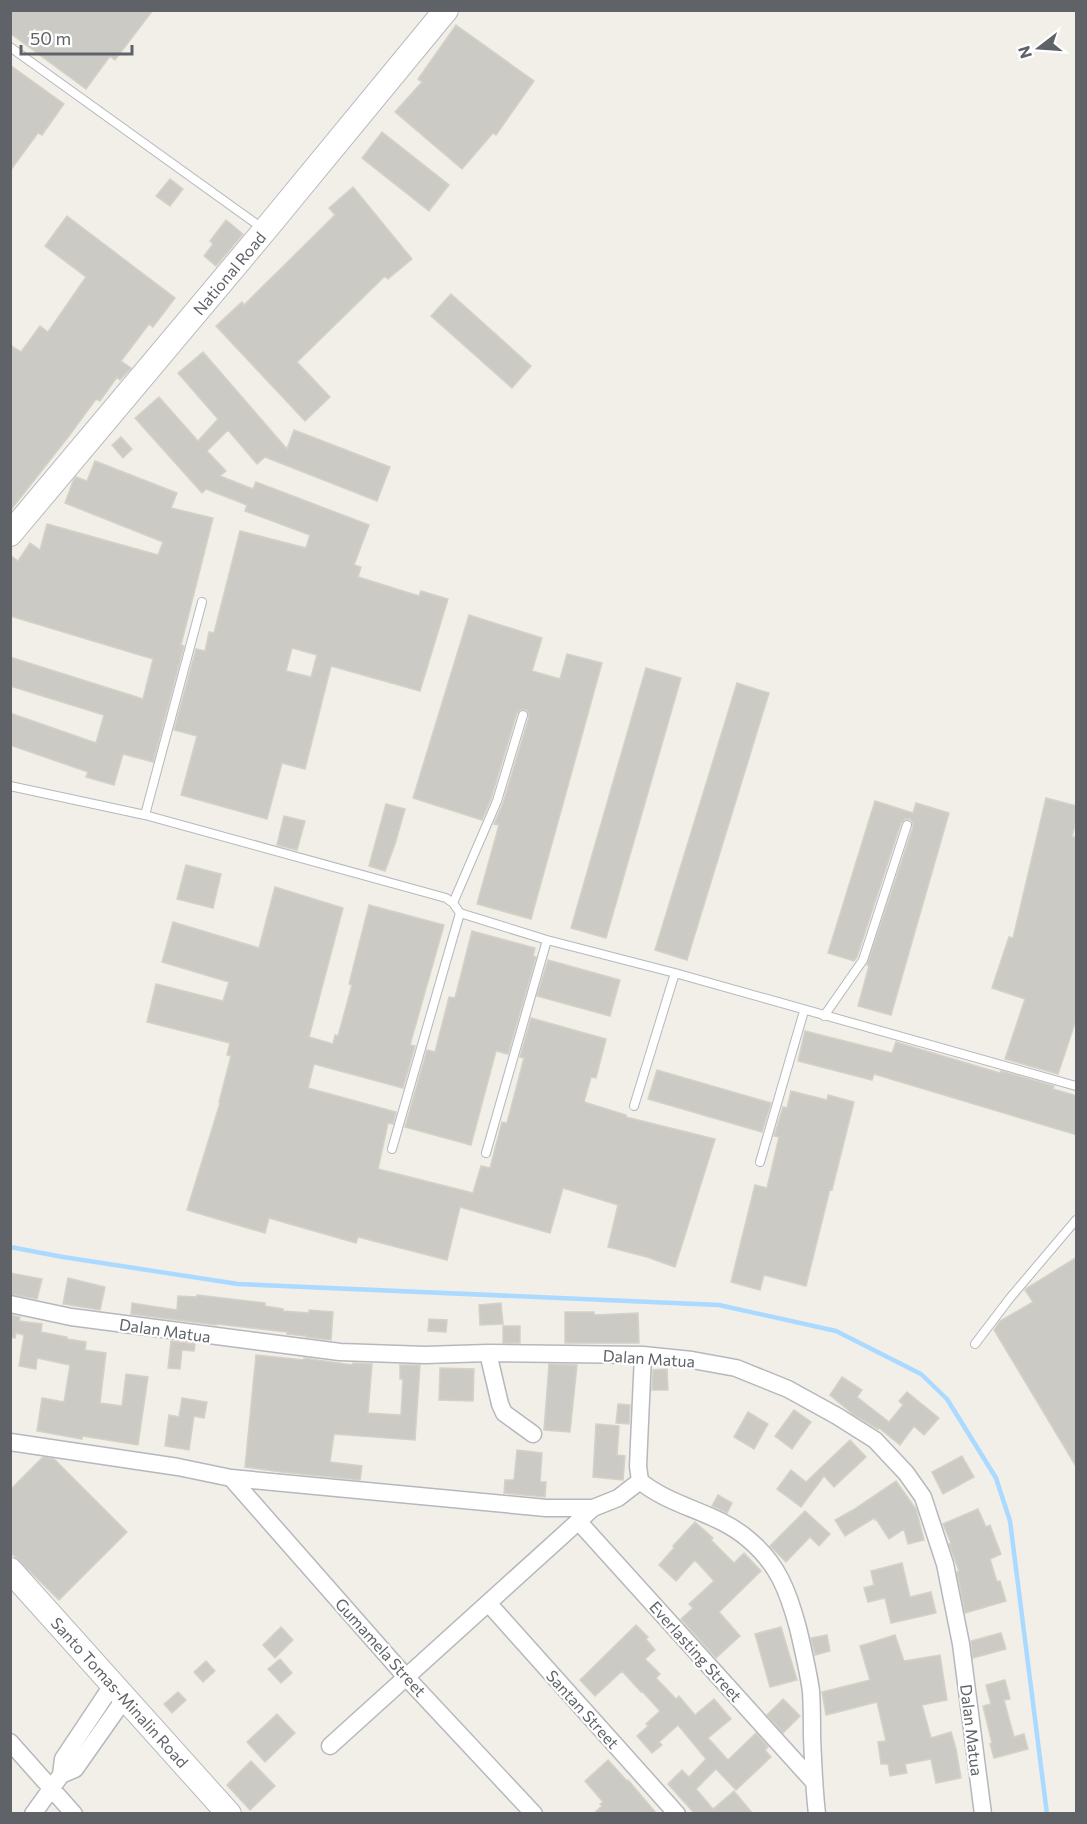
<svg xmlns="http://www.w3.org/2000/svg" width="1087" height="1824" font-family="Commissioner,sans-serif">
	<rect width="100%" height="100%" fill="#f1efe8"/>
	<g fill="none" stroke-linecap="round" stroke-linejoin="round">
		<path stroke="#aadaff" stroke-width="4.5" d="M10,1247L63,1257L238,1284L719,1305L836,1331L921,1374L947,1399L996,1478L1010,1521L1047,1814"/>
	</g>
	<path fill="#cccac5" stroke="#d6d1c6" stroke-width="1.5" fill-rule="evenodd" d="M10,10H153L115,60L110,56L86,89L10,33Z
		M456,25L534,81L496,135L493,133L462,169L395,112L422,82L418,79Z
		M10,65L64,104L42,135L38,133L10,171Z
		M382,132L449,185L429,211L362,158Z
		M170,179L183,189L170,206L156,196Z
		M353,187L412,259L388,279L385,276L297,362L330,397L305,421L216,326L242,302L244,305L335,215L329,208Z
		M67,216L175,298L153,327L149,324L121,361L131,368L120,380L117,377L100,401L96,399L69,436L10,511V345L21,352L40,326L48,332L86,277L45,246Z
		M226,220L243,234L216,266L204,256L213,244L210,241Z
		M451,294L531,366L512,388L431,316Z
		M203,352L287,449L294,430L390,467L377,501L265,457L257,464L228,430L207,451L226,471L220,476L253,489L256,482L369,525L354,565L361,567L358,577L419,596L421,591L448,599L420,691L331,666L305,769L282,763L267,819L181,795L197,736L174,730L196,649L205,651L209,632L214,633L240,531L306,548L310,535L245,511L247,505L206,489L202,493L135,418L159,397L198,441L218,419L178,373ZM292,648L317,655L311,677L286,671Z
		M121,437L132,449L123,458L112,445Z
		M95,461L177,493L171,508L213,518L181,645L184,646L153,762L123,754L114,785L86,777L88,772L10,745V713L96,743L104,715L10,686V657L143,699L153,659L10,616V555L18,561L30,543L40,550L47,524L158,555L163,542L65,503L73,481L76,477L87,481Z
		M469,615L542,638L532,671L560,679L567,654L602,663L531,919L477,904L499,825L494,824L503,803L529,717L527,710L521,709L517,713L491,799L482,820L413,798Z
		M646,668L681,678L606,938L571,928Z
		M737,683L769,693L687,960L655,950Z
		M1046,798L1077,806V816L1072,837H1077V1017L1058,1074L1005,1059L1025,999L992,988L1009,937L1013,938Z
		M875,801L913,813L916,803L949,813L891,1015L858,1006L869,966L867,965L913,827V823L910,819H905L901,823L857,957L854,961L828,953Z
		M386,804L405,809L395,844L385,871L369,866Z
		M284,816L305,821L297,850L277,845Z
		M186,865L221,874L213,908L177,899Z
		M275,887L343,908L309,1037L333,1044L335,1035L338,1036L352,985L349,984L369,905L444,925L410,1045L415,1046L403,1088L314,1064L308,1088L396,1112L393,1124L388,1123L378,1169L473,1193L481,1166L490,1168L502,1122L507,1123L524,1058L520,1057L531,1018L606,1039L596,1078L591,1077L584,1102L626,1115V1117L715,1139L675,1267L647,1257L608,1247L618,1205L563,1188L550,1233L460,1207L447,1260L358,1237L356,1243L269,1218L265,1233L187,1210L220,1103L219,1102L231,1056L227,1055L230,1043L147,1022L156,984L223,1001L229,982L162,962L173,922L259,948Z
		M472,931L535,948L533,956L536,957L508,1054L496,1051L471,1145L405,1127L427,1050L435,1052L449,997L455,998Z
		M548,960L620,980L610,1016L537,996Z
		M805,1031L892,1053L896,1042L1000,1073L1001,1071L1054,1086L1053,1089L1077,1096V1135L874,1074L872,1080L798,1061Z
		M657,1070L771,1103L762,1132L648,1099Z
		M791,1091L827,1100L828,1095L854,1102L832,1190L830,1189L806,1286L764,1275L760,1290L731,1282L755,1185L767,1188L779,1137L774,1136L783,1107L787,1108Z
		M1077,1257V1468L994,1330L1000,1321L1033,1302L1025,1290L1027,1288Z
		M10,1273L42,1279L37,1299L10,1294Z
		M68,1278L105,1287L100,1310L63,1304Z
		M197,1295L265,1303V1306L283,1309V1311L309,1313V1310L333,1312L331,1340L306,1337V1336L287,1334V1332L217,1324L216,1325L131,1314L132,1303L177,1310L178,1296L197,1297Z
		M501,1303L503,1324L480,1325L479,1305Z
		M565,1312H594V1315L638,1313L639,1343H565Z
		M10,1315L20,1317L19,1321L42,1324L41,1332L67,1337V1339L86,1342L85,1350L106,1353L100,1403L122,1406L126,1374L148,1377L138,1445L82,1436V1439L37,1431L42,1398L64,1402L70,1365L37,1358L36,1369L19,1366L24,1335L16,1333L15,1338L10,1337Z
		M429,1319L447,1320L446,1332L428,1331Z
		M503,1326H520V1343H503Z
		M171,1341L195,1344L194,1351L182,1350L180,1369L168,1368Z
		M256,1355L304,1360V1358L352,1365L353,1363L372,1364L368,1413L401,1415L403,1379H400V1365H420L415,1440L334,1434L330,1462L362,1466L360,1480L281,1472L245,1467Z
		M549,1364L577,1365L570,1432L544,1430Z
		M440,1368L474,1369L473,1401L439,1400Z
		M667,1369L668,1390H652L653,1370Z
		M842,1377L862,1390L857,1397L889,1422L903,1405L899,1401L907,1392L939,1418L924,1435L914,1426L900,1445L879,1428L878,1429L854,1415L830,1395Z
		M182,1398L207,1402L204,1418L194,1416L189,1450L165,1446L169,1415L179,1417Z
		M618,1404L630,1405L629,1424L616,1423Z
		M794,1410L811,1422L792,1449L775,1436Z
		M748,1412L768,1424L754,1449L734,1437Z
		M596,1424L619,1426L617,1455L625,1456L623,1480L593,1477Z
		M850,1440L866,1457L834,1487L824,1476L801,1507L777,1489L791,1470L806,1482Z
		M517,1450L542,1453L540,1482H546L545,1497L504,1493L505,1480H514Z
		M962,1456L974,1477L943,1494L932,1472Z
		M43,1457L54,1459L127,1532L59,1600L10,1552V1490Z
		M896,1481L916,1509L924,1540L908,1544L904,1529L889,1539L876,1519L875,1520L874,1518L845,1536L835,1520L853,1510Z
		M718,1495L732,1503L727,1513L712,1506Z
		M978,1509L986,1527L990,1525L1001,1554L990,1559L997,1582L1000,1581L1006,1601L965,1613L957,1572L959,1571L949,1544L951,1543L943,1524Z
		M805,1511L830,1534L819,1546L810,1537L786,1562L770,1546Z
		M695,1522L713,1538L711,1540L734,1563L744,1553L761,1571L719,1612L740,1636L716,1658L681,1619L693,1608L689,1604L714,1581L695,1560L676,1581L659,1565L674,1548L673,1546Z
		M902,1563L910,1597L931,1592L936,1613L891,1623L885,1598L868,1602L864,1588L874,1585L871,1571Z
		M636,1625L648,1637L646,1639L655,1650L645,1659L660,1674L656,1678L676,1699L679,1696L695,1715L714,1699L731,1719L708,1738L728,1760L756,1733L768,1747L765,1750L771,1757L736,1790L716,1769L696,1789L713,1809L734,1791L753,1814H695L668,1784L682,1770L689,1777L706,1759L678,1725L659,1742L662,1745L652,1753L637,1736L648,1726L646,1724L660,1711L642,1691L641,1692L622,1671L595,1696L580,1680Z
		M281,1627L293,1640L275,1658L263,1645Z
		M781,1627L797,1680L770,1687L755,1634Z
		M1001,1633L1006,1649L973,1658L971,1641Z
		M827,1635L830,1651L815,1655L811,1638Z
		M895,1635L904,1661L940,1655L947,1700L922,1705L931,1738L951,1732L956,1749L961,1778L936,1783L931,1759L905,1764L907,1773L890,1776L888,1764H881L878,1742L886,1741L877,1702L826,1715L822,1692L870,1680L860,1646Z
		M280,1659L292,1673L281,1683L268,1669Z
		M206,1661L215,1671L203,1682L194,1672Z
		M1005,1680L1010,1699L1004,1700L1014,1737L1024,1734L1028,1749L994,1758L990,1744L992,1743L983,1706L991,1704L986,1685Z
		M178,1692L186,1700L172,1713L164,1704Z
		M783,1699L800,1716L783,1733L767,1715Z
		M277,1714L295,1733L265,1762L247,1742Z
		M608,1760L627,1781L628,1780L657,1814H593L602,1806L600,1804L603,1802L585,1781Z
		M251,1761L275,1786L250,1810L227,1785Z"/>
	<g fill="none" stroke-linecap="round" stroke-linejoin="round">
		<defs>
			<path id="lane" d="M10,47L262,228
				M10,786L145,815L446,898L453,903L460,913L547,940L675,973L1076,1086
				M145,815L202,602
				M453,903L497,801L523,715
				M824,1016L863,960L907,825
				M634,1106L675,973
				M392,1149L460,913
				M486,1153L547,940
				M760,1162L804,1011
				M975,1344L1010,1298L1076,1220"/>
			<path id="street" d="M10,1304L71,1317L340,1352L425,1355L488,1353L643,1355L692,1360L736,1368L788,1389L837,1416L875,1440L906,1473L923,1497L945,1564L961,1644L983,1814
				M488,1353L500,1404L504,1413L533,1434
				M643,1355L638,1466L640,1481C671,1507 717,1512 748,1539C778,1564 788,1591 798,1628C803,1649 808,1670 811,1691C812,1706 812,1721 812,1736C813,1762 814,1788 817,1814
				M10,1442L178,1467L231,1478L546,1508H593L618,1498L640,1481
				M231,1478L406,1677L534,1814
				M578,1521L813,1781
				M489,1604L677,1814
				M10,1742L74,1814
				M330,1746L593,1508
				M61,1775L63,1759L113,1684
				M33,1814L61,1775L75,1769L125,1698"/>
			<path id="secondary" d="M10,534L265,230L446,10
				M10,1570L229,1814"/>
		</defs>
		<use href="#lane" stroke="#b5b8bc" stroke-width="10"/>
		<use href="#street" stroke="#b5b8bc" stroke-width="19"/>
		<use href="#secondary" stroke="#b6babf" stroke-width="26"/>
		<use href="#lane" stroke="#fff" stroke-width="8"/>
		<use href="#street" stroke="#fff" stroke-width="16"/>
		<use href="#secondary" stroke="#fff" stroke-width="24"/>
	</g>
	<g text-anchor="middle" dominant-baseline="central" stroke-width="4.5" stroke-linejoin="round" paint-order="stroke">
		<g font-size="16" fill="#5f6368" stroke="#fff">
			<text transform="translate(229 273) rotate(-50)">National Road</text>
			<text transform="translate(165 1330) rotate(8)">Dalan Matua</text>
			<text transform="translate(649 1358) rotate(4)">Dalan Matua</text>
			<text transform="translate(381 1647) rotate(48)">Gumamela Street</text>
			<text transform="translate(696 1651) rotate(48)">Everlasting Street</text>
			<text transform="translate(120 1692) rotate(48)">Santo Tomas-Minalin Road</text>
			<text transform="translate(583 1709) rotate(48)">Santan Street</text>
			<text transform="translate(972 1730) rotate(83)">Dalan Matua</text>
		</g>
	</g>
	<rect width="1087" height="1824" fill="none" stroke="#5f6368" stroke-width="24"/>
	<g transform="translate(1039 48) rotate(253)" stroke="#ffffff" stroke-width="4.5" paint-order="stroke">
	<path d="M0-4.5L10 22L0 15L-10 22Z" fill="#5f6368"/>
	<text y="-9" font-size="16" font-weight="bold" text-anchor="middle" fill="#5f6368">N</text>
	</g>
	<path d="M21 45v9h111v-9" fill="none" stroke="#5f6368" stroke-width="3"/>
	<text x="30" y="45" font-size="18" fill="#5f6368" stroke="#ffffff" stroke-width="4.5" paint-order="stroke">50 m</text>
</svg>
